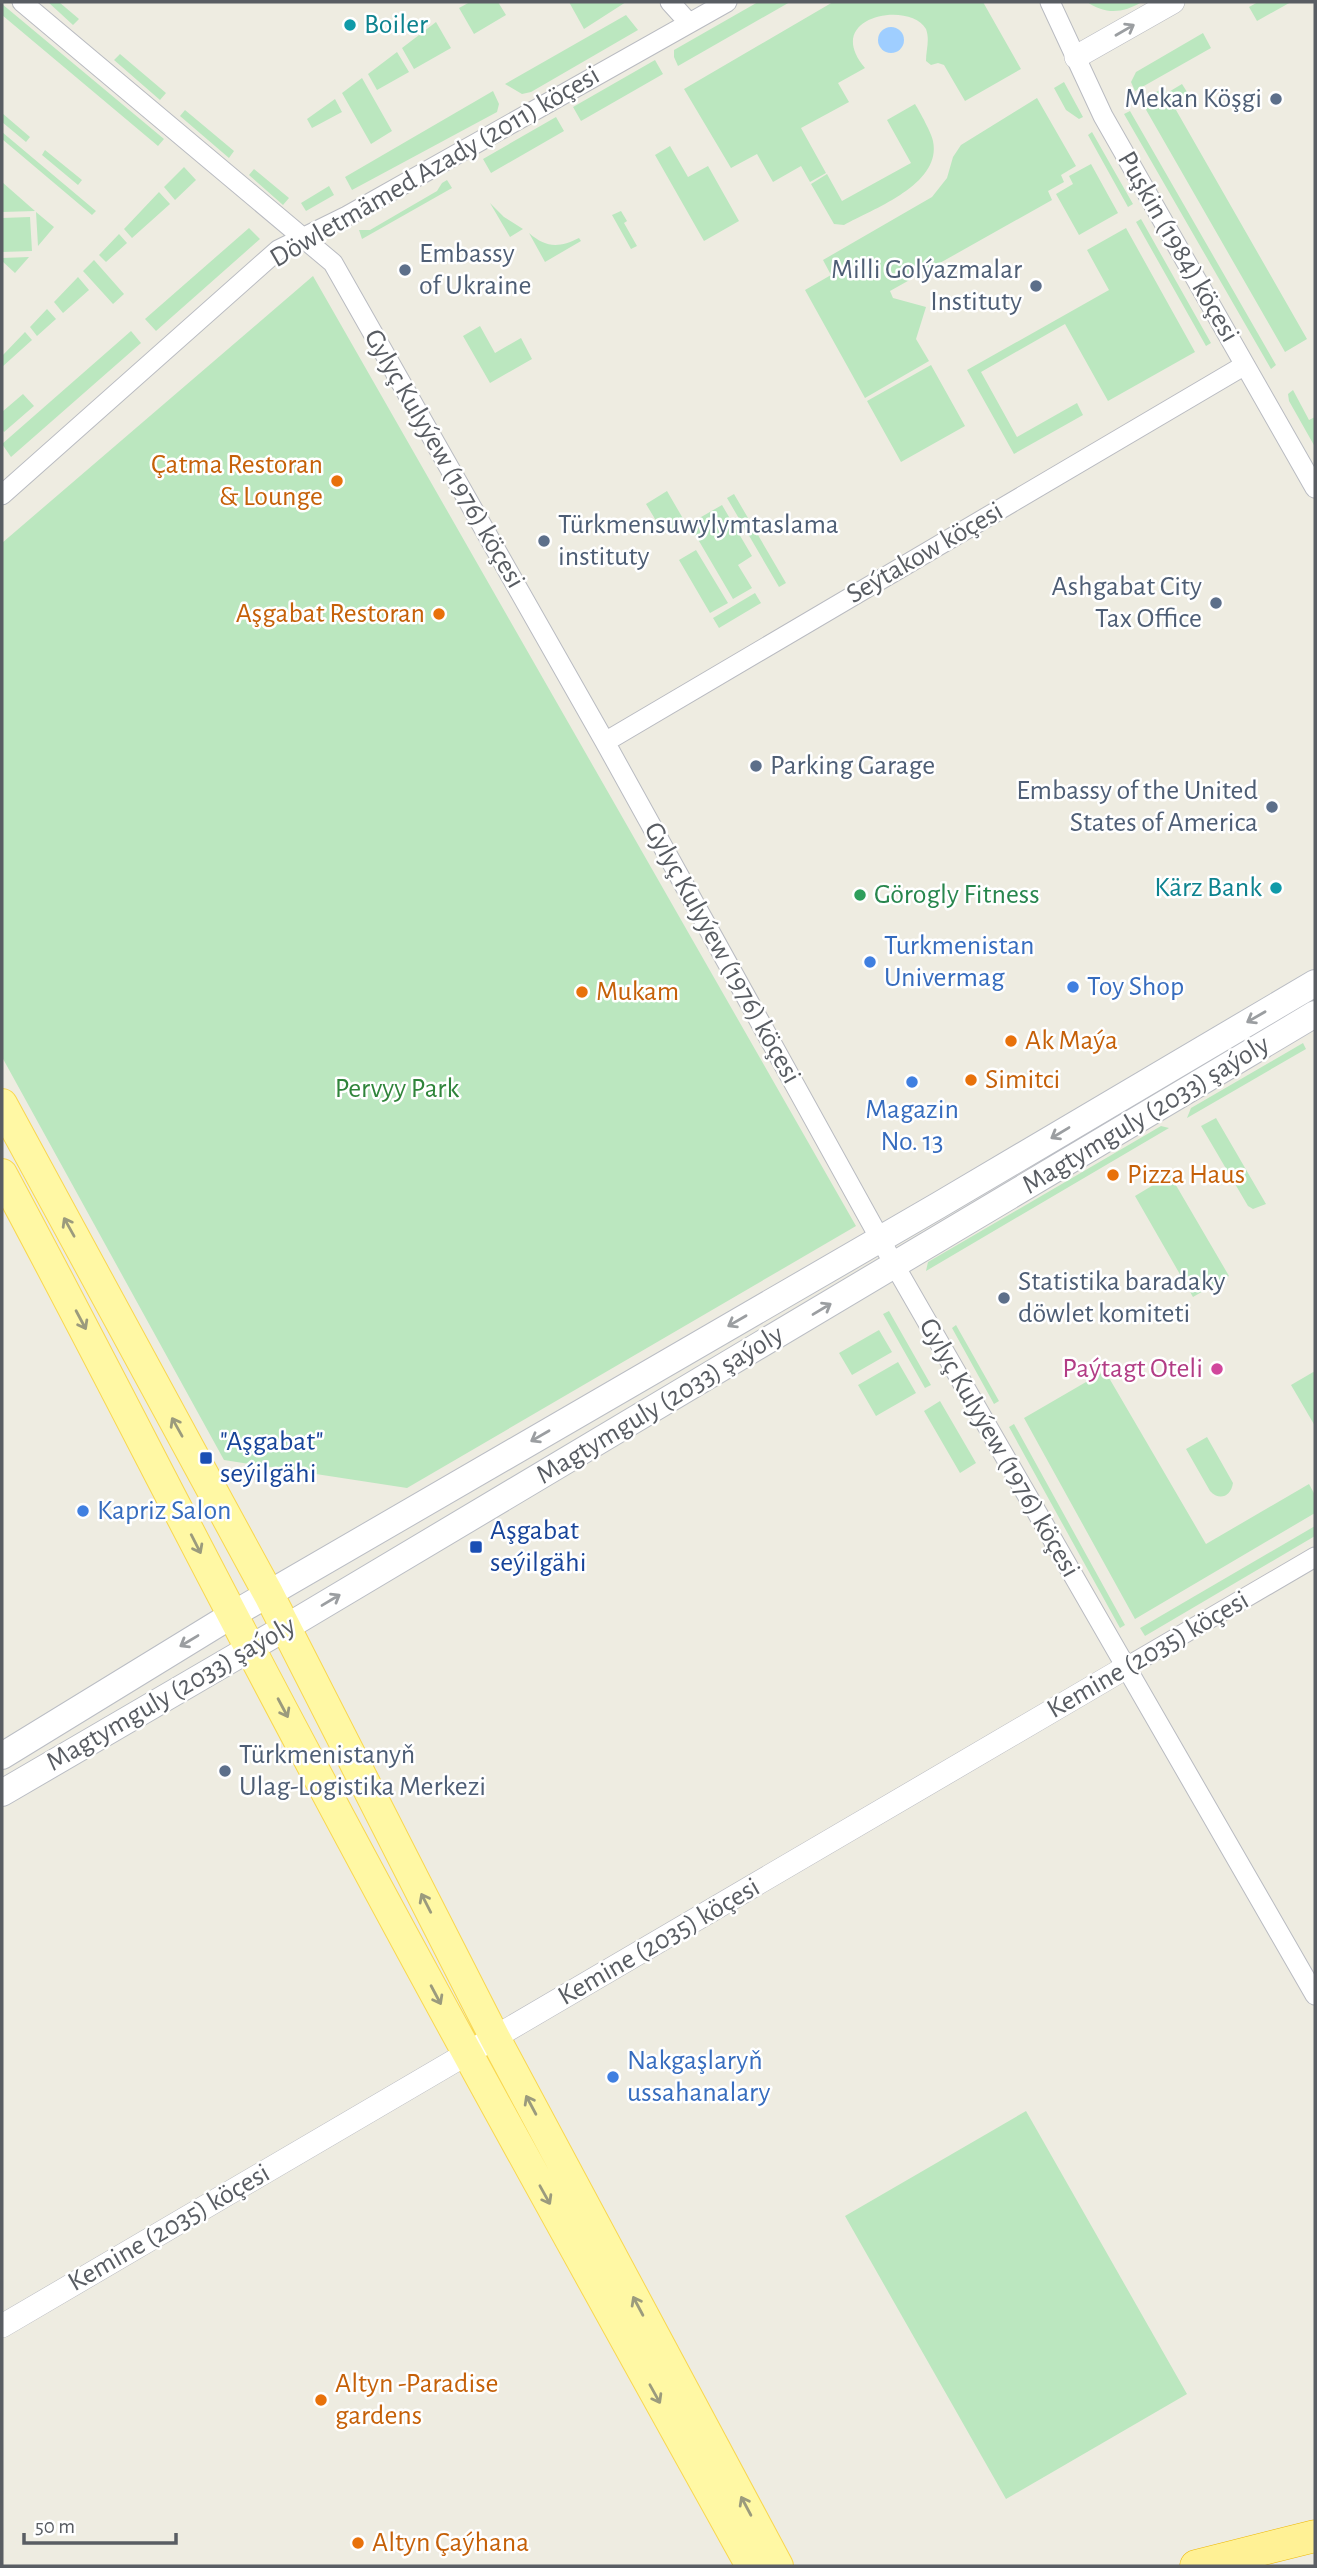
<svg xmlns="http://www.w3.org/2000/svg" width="1317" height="2568" font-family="'Alegreya Sans',sans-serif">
	<rect width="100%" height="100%" fill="#eeece1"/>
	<path fill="#bbe7bf" d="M48,2H59L79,19L73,25Z
		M470,2H498L506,15L474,34L459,8Z
		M569,2H626L584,29Z
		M758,2H790L678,66L674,57V50Z
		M833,2H983L1021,69L965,101L944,65L938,63L931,65L926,61C926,50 930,40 926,29C910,0 821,16 865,68L838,83L849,102L801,128L826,173L810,182L801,166L773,182L757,154L731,168L684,89Z
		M1087,2H1142C1123,13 1106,15 1087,2Z
		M1258,2H1291L1257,21L1249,7Z
		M2,4L164,139L158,146L2,15Z
		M626,15L638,30L531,92L522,94L505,84Z
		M436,22L451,48L414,69L402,48Z
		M1203,33L1211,48L1135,91L1131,82L1136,72Z
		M397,52L409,72L377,90L368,74Z
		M120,54L166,93L160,100L114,60Z
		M655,60L663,74L581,121L573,107Z
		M362,78L392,131L371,144L342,93Z
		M1064,82L1083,117L1079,119L1066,110L1054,88Z
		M1182,84L1192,100L1176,110L1307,339L1285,352L1141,101L1163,88L1167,93Z
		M493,91L499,104L497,112L352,190L345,177Z
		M1037,98L1076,166L1061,175L1064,182L1048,191L1052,200L890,291L893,298L926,307L916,339L929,361L865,398L805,290L831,275L823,260L932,197L947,178L953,157L961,145Z
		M335,99L342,112L312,128L307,119Z
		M915,104C920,112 932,134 933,141C942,184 875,208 844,225L834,224L811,184L827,174L842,201L911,163L887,120Z
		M185,110L234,151L229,158L180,116Z
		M1130,111L1276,365L1271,369L1124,114Z
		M2,113L30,137L26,142L2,122Z
		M556,117L564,131L491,173L483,159Z
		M2,132L96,211L92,215L2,139Z
		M1092,132L1133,204L1128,207L1088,135Z
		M670,146L688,177L708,166L739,221L704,241L655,155Z
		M45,150L82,180L78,185L42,155Z
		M1091,164L1118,213L1079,235L1056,194L1073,184L1069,176Z
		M184,167L196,180L175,200L164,187Z
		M254,169L289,198L283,205L249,175Z
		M447,180L452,188L362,239L359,230H370L437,191L442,183Z
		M2,182L35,211L2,212Z
		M329,186L334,195L306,211L301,203Z
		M159,192L170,204L132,238L124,229Z
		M490,203L504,217L523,229L510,237Z
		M621,211L627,221L624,223L637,246L631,249L612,215Z
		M36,212L54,227L38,246Z
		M30,217L32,251L2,252V218Z
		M1141,219L1211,343L1206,346L1136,222Z
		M249,228L260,239L156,331L145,319Z
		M1126,228L1195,352L1108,401L1065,324L981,372L1017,437L1077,403L1083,415L1014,454L967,370L1109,290L1087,250Z
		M529,233C546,248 559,248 579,238L581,241L545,262Z
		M119,234L127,243L106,262L99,255Z
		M29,257L15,273L2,261V258Z
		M94,260L124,294L113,304L83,271Z
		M313,276L856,1226L407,1488L224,1460L2,1057V543Z
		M78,277L89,290L63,313L54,302Z
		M47,309L56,319L37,336L30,327Z
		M480,326L495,353L521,338L532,359L490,383L463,336Z
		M131,331L141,343L11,457L2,444Z
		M25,332L32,340L2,367V356Z
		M931,365L965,426L901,462L867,401Z
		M1293,390L1309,420L1315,417V447L1289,401L1288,394Z
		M23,394L34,406L4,432L2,429V412Z
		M667,491L685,522L664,534L646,504Z
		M734,494L786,583L779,587L727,498Z
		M722,505L752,556L738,565L752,588L733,599L689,524Z
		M696,550L728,603L710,613L679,560Z
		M755,593L761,603L719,628L713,618Z
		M1303,1043L1306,1049L1187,1118L1191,1108Z
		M1216,1118L1266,1204L1253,1209L1248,1206L1201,1126Z
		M1161,1126L1169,1128L926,1271L928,1262Z
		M1170,1175L1229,1276L1193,1297L1135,1196Z
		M889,1311L931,1385L925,1388L883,1314Z
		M956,1325L999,1401L994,1404L952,1328Z
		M879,1330L892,1352L852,1375L839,1353Z
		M898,1362L916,1393L876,1416L858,1385Z
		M1105,1371L1206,1544L1309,1484L1315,1495V1513L1135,1619L1024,1418Z
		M1315,1371V1426L1291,1385Z
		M940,1401L976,1463L960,1473L924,1411Z
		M1014,1424L1125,1625L1120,1628L1009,1427Z
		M1207,1437L1233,1483C1231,1497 1219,1501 1210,1491L1186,1449Z
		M1315,1526V1536L1145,1636L1140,1628Z
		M1026,2111L1187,2394L1006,2499L845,2216Z"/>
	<path fill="#9fceff" d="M878 40a13 13 0 1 1 26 0a13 13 0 1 1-26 0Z"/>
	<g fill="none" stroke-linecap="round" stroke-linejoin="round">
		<defs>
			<path id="minor" d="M22,2L333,263L605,742L895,1266L1315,1995
				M670,2L689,23
				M1050,2L1103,116L1315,488
				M2,495L278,250L347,216L727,2
				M605,742L1245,365
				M1125,1668L1315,1557"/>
			<path id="tertiary" d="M1076,57L1173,2
				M2,2326L1125,1668"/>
			<path id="secondary" d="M2,1756L232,1615L939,1205L1315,983
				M2,1793L285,1628L1315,1014"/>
			<path id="primary" d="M2,1104L269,1595L495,2038L778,2566
				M2,1174C80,1319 154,1465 230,1610C398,1932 575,2249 751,2566"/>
			<path id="trunk" d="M1196,2566L1315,2536"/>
		</defs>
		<use href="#minor" stroke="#b9bbc1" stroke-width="21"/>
		<use href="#tertiary" stroke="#b9bbc1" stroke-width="24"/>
		<use href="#secondary" stroke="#babdc4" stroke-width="28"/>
		<use href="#primary" stroke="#f9d74f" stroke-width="32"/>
		<use href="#trunk" stroke="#eeb700" stroke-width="33"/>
		<use href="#minor" stroke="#fff" stroke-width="19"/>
		<use href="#tertiary" stroke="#fff" stroke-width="23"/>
		<use href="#secondary" stroke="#fff" stroke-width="26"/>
		<use href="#primary" stroke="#fff8a4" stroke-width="30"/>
		<use href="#trunk" stroke="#fff195" stroke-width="32"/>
	</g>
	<defs><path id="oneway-shaft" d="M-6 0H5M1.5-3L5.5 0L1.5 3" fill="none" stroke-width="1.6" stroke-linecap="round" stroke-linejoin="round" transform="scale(1.75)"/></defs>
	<g stroke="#9b9ea1">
		<use href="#oneway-shaft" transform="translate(1125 30) rotate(-30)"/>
		<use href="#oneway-shaft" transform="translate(1256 1017) rotate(150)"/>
		<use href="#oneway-shaft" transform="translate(1060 1133) rotate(149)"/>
		<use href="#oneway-shaft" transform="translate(822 1309) rotate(-31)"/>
		<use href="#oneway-shaft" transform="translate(737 1321) rotate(150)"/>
		<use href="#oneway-shaft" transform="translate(540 1436) rotate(150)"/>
		<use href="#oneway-shaft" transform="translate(331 1600) rotate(-31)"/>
		<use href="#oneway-shaft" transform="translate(189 1641) rotate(149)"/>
	</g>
	<g stroke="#9b9b7d">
		<use href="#oneway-shaft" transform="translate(69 1227) rotate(-119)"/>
		<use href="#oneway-shaft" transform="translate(81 1320) rotate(62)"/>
		<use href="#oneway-shaft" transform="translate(177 1427) rotate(-119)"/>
		<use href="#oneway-shaft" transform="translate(196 1544) rotate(63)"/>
		<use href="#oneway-shaft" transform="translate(283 1708) rotate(62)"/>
		<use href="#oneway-shaft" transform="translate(426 1903) rotate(-117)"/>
		<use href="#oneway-shaft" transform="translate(436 1995) rotate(62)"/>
		<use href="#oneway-shaft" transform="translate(531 2105) rotate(-118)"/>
		<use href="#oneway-shaft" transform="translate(545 2195) rotate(61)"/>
		<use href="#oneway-shaft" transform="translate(638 2306) rotate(-118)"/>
		<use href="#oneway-shaft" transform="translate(655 2394) rotate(61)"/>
		<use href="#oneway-shaft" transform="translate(746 2506) rotate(-118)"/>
	</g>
	<g fill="#0f9aa8" stroke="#fff" stroke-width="2.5">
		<circle cx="350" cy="25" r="7"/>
		<circle cx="1276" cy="888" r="7"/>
	</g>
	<g fill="#5c6f8a" stroke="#fff" stroke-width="2.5">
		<circle cx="1276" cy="99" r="7"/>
		<circle cx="405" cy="270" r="7"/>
		<circle cx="1036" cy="286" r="7"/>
		<circle cx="544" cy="541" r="7"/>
		<circle cx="1216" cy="603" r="7"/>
		<circle cx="756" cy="766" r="7"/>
		<circle cx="1272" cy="807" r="7"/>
		<circle cx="1004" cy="1298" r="7"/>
		<circle cx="225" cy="1771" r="7"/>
	</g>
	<g fill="#e8710a" stroke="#fff" stroke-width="2.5">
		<circle cx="337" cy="481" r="7"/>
		<circle cx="439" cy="614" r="7"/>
		<circle cx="582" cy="992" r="7"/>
		<circle cx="1011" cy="1041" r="7"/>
		<circle cx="971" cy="1080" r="7"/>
		<circle cx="1113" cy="1175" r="7"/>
		<circle cx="321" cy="2400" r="7"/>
		<circle cx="358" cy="2543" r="7"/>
	</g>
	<circle fill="#2e9e5b" stroke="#fff" stroke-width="2.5" cx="860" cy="895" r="7"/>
	<g fill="#3f7fe0" stroke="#fff" stroke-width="2.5">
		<circle cx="870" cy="962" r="7"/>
		<circle cx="1073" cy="987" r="7"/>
		<circle cx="912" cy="1082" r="7"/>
		<circle cx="83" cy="1511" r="7"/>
		<circle cx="613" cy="2077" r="7"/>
	</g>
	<circle fill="#d1479c" stroke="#fff" stroke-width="2.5" cx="1217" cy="1369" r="7"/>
	<g fill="#1a4fb4" stroke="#fff" stroke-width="2.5">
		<rect x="199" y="1451" width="14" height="14" rx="3.5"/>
		<rect x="469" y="1540" width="14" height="14" rx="3.5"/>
	</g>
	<g text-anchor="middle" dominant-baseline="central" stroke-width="5" stroke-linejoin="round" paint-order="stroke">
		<g font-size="28" fill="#0d838f" stroke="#fff" text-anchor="start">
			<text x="364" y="25">Boiler</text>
			<text x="1262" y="888" text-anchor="end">Kärz Bank</text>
		</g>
		<g font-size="28" fill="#4e5e75" stroke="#fff" text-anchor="start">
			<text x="1262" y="99" text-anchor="end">Mekan Köşgi</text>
			<text x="419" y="254">Embassy<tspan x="419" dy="32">of Ukraine</tspan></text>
			<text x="1022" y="270" text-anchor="end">Milli Golýazmalar<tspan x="1022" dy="32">Instituty</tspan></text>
			<text x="558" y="525">Türkmensuwylymtaslama<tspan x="558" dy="32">instituty</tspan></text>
			<text x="1202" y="587" text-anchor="end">Ashgabat City<tspan x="1202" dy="32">Tax Office</tspan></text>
			<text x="770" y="766">Parking Garage</text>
			<text x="1258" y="791" text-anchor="end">Embassy of the United<tspan x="1258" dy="32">States of America</tspan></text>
			<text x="1018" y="1282">Statistika baradaky<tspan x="1018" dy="32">döwlet komiteti</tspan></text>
			<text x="239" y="1755">Türkmenistanyň<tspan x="239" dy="32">Ulag-Logistika Merkezi</tspan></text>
		</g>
		<g font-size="28" fill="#595d63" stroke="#fff">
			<text transform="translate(435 167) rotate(-30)">Döwletmämed Azady (2011) köçesi</text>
			<text transform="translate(1178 247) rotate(60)">Puşkin (1984) köçesi</text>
			<text transform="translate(444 459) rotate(60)">Gylyç Kulyýew (1976) köçesi</text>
			<text transform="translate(925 553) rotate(-30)">Seýtakow köçesi</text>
			<text transform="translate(722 953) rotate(61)">Gylyç Kulyýew (1976) köçesi</text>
			<text transform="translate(1146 1115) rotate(-31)">Magtymguly (2033) şaýoly</text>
			<text transform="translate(660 1405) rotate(-31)">Magtymguly (2033) şaýoly</text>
			<text transform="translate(999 1448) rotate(60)">Gylyç Kulyýew (1976) köçesi</text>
			<text transform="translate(1148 1655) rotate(-30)">Kemine (2035) köçesi</text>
			<text transform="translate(171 1694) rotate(-30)">Magtymguly (2033) şaýoly</text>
			<text transform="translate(659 1942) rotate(-30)">Kemine (2035) köçesi</text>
			<text transform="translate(169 2228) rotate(-30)">Kemine (2035) köçesi</text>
		</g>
		<g font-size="28" fill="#c56008" stroke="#fff" text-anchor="start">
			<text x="323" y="465" text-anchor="end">Çatma Restoran<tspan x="323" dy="32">&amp; Lounge</tspan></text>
			<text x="425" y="614" text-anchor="end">Aşgabat Restoran</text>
			<text x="596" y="992">Mukam</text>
			<text x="1025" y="1041">Ak Maýa</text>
			<text x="985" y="1080">Simitci</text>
			<text x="1127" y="1175">Pizza Haus</text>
			<text x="335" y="2384">Altyn -Paradise<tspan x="335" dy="32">gardens</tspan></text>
			<text x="372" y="2543">Altyn Çaýhana</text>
		</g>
		<g font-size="28" fill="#27864d" stroke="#fff" text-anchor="start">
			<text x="874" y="895">Görogly Fitness</text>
		</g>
		<g font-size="28" fill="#366cbe" stroke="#fff" text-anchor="start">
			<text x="884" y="946">Turkmenistan<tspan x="884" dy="32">Univermag</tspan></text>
			<text x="1087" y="987">Toy Shop</text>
			<text x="912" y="1110" text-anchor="middle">Magazin<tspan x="912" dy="32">No. 13</tspan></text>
			<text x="97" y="1511">Kapriz Salon</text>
			<text x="627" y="2061">Nakgaşlaryň<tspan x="627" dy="32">ussahanalary</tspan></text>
		</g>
		<g font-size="28" fill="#2f843a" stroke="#fff">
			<text x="397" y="1089">Pervyy Park</text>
		</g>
		<g font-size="28" fill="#b23c85" stroke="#fff" text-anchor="end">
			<text x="1203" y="1369">Paýtagt Oteli</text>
		</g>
		<g font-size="28" fill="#164399" stroke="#fff" text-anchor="start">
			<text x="220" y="1442">"Aşgabat"<tspan x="220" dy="32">seýilgähi</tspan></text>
			<text x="490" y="1531">Aşgabat<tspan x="490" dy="32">seýilgähi</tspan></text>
		</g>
	</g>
	<rect width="1317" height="2568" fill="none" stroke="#595d63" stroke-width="7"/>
	<path d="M24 2533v10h152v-10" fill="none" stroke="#595d63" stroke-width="3.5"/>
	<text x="35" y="2533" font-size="21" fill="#595d63" stroke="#ffffff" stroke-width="5" paint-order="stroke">50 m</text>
</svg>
